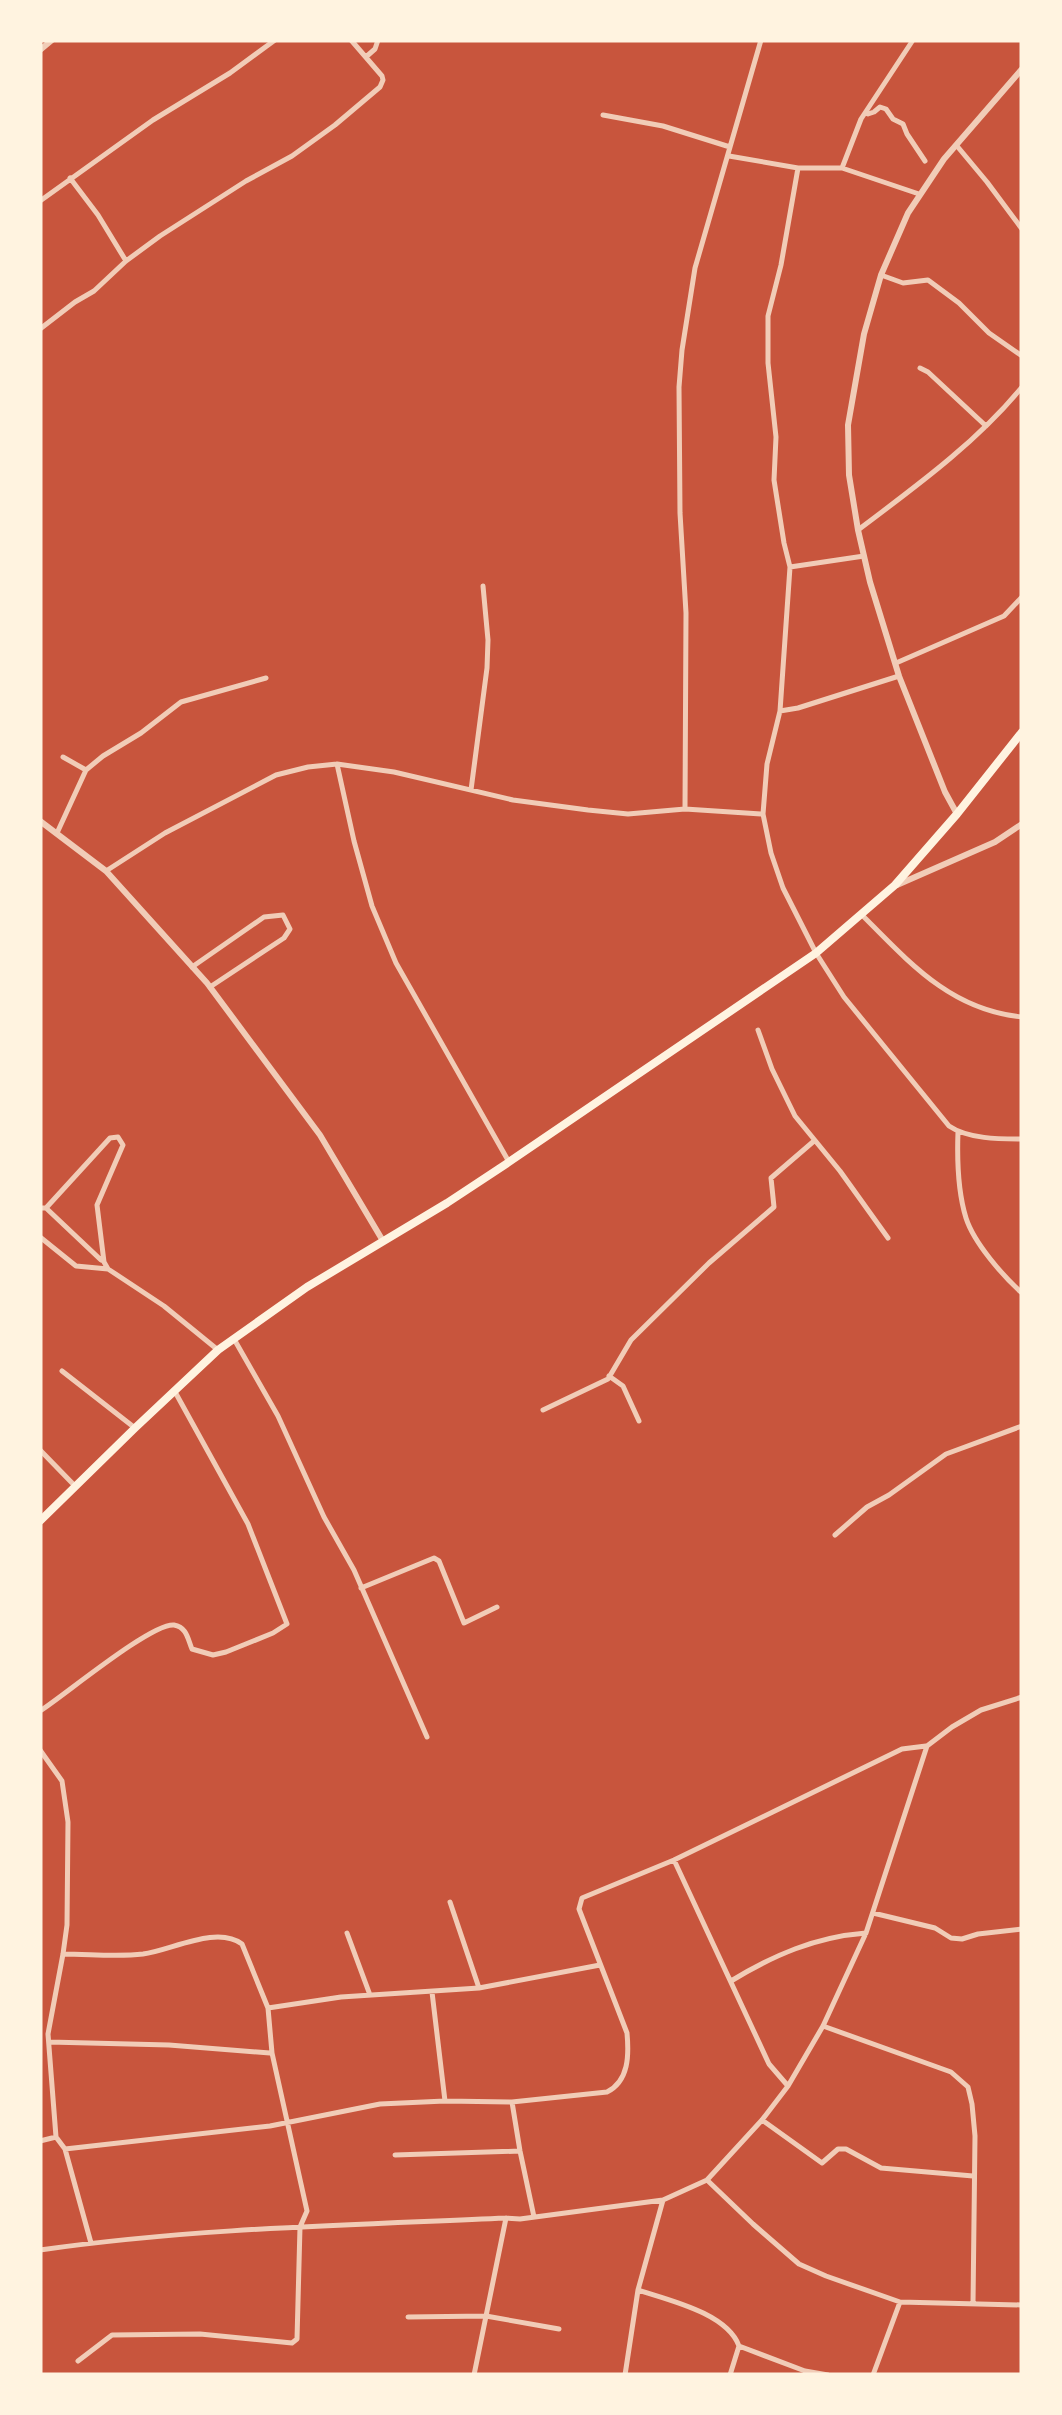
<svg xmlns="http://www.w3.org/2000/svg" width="1062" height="2415" font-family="Cabin,sans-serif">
	<rect width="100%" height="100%" fill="#c8553d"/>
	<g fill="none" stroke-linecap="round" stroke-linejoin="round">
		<path stroke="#f1ccb7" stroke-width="5" d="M367,56L375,49L378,40
			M868,114L874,112L880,107L886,109L893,119L903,124L907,134L925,161
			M603,115L663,126L730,147
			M957,146L987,182L1022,229
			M729,156L798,168H842L919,194
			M798,168L781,265L768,316V363L776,437L774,480L784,543L790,567L780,711L767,764L763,814L771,853L783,888L816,953L844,997L949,1126C968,1139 999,1139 1022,1139
			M842,168L861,119L913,40
			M70,178L98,215L126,261
			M40,201L153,120L230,73L275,40
			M881,275L903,283L928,280L959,303L989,333L1022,356
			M40,329L75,302L94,291L126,261L160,236L246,181L292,156L335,125L380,87L383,80L382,76L351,40
			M920,368L928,372L986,426
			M858,530C915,487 976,443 1022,387
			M790,567L864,556
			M896,663L1004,616L1022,597
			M780,711L798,708L899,676
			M63,757L86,770
			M337,764L354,841L372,906L396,963L509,1162
			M471,790L487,668L488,640L483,586
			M685,809L686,613L680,513L679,387L682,350L695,268L761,40
			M57,833L86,770L103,756L141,733L181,702L266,678
			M106,871L165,833L276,775L308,767L337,764L394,772L513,800L588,810L628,814L685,809L761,814
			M861,914C909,962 950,1010 1022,1017
			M192,967L264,917L283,915L290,929L284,938L210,987
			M758,1030L772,1069L795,1116L840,1171L888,1238
			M958,1132C957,1159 958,1192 966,1218C974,1243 1003,1276 1022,1293
			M40,1208H46L101,1260
			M46,1208L110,1138L118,1137L123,1145L97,1205L104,1262L108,1269
			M40,1237L76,1266L108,1269L164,1306L218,1350
			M234,1339L278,1416L324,1517L354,1570L427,1737
			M62,1371L135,1428
			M609,1376L623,1386L639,1421
			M543,1410L608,1379L631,1340L709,1263L774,1207L771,1178L814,1141
			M40,1450L75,1486
			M835,1535L867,1507L889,1495L946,1454L1022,1426
			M361,1588L434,1558L439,1561L464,1623L497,1607
			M40,1711C65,1695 151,1623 174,1625C187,1627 188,1640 192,1649L213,1655L226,1652L273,1633L287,1624L248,1524L174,1390
			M40,1750L62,1781L68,1822L67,1925L63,1954L48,2034L56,2137L65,2149L91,2243
			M674,1860L769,2064L788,2086
			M450,1902L479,1988
			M873,1913L935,1928L951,1938L962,1939L978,1934L1022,1929
			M347,1933L370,1995
			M63,1954C90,1954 117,1957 143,1954C172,1950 217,1925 242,1944L268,2008
			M731,1981C774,1955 815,1937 866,1933
			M432,1992L445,2101
			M823,2026L951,2072L968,2087L972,2104L975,2136L973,2304
			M49,2042L169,2045L270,2053
			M512,2102L520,2151L534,2217
			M762,2120L822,2163L838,2149H846L881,2168L973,2176
			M40,2141L56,2137
			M65,2149L270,2126L380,2104L445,2101L512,2102L607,2092C629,2081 629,2055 627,2033L579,1909L582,1898L674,1860L902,1749L926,1746
			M395,2155L520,2151
			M707,2180L753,2224L799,2264L826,2276L900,2302L1022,2305
			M40,2250C194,2228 351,2225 506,2218L520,2219L663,2200L707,2180L762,2120L788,2086L823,2026L866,1933L927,1746L952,1727L981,1710L1022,1697
			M638,2290C668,2300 727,2313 739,2346L805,2371L828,2375
			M408,2317L486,2316L559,2329
			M78,2361L112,2335L200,2334L292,2343L297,2339L300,2227L307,2211L272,2053L268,2008L341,1997L479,1988L600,1965
			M474,2375L506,2218
			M625,2375L638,2290L663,2200
			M730,2375L739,2346
			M873,2375L900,2302"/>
		<path stroke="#f1ccb7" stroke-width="6" d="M40,50L52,40
			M957,814L945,792L899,676L870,582L858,530L849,475L848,425L864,334L881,275L908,213L944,159L1022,69
			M40,821L106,871L207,983L320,1135L383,1241
			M897,885L995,842L1022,824"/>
		<path stroke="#fff3e0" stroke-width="8" d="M40,1521L135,1428L218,1350L307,1287L447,1203L509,1162L816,953L895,885L957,814L1022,732"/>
	</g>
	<rect width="1062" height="2415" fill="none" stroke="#fff3e0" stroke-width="85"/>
</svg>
